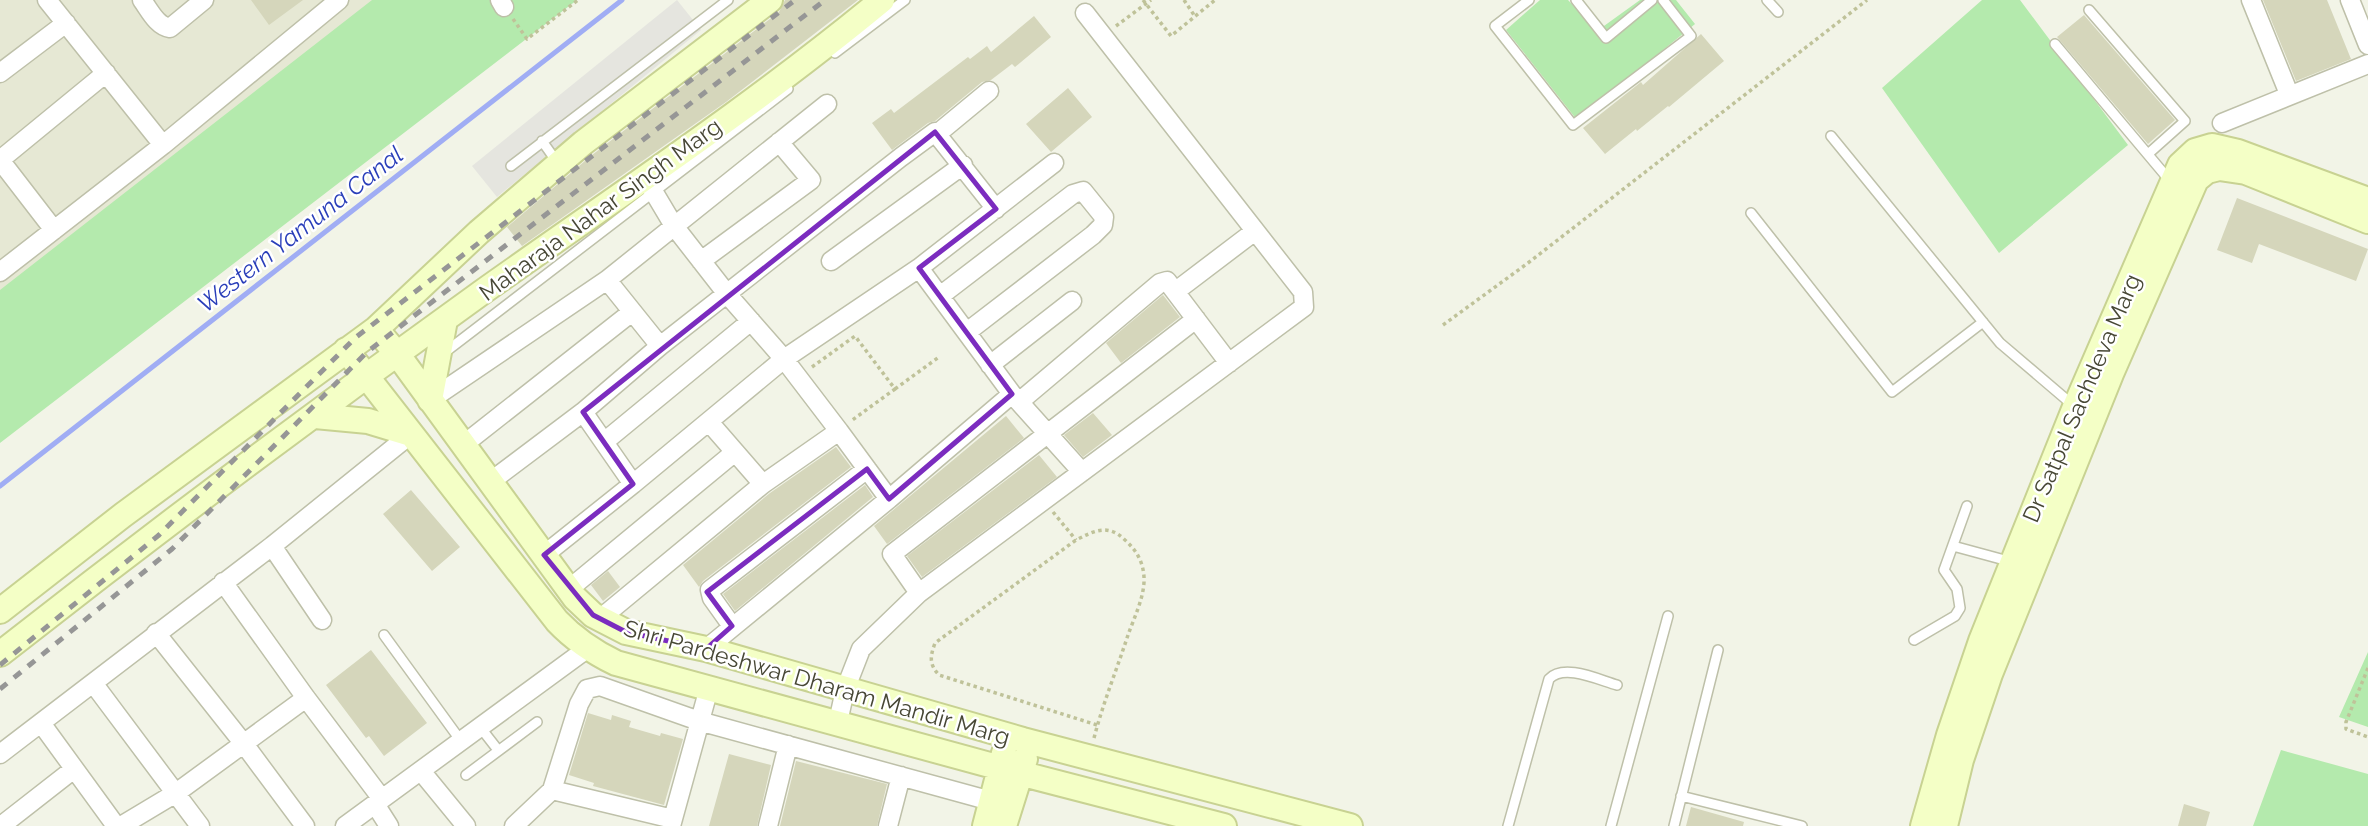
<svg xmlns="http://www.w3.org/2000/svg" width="2368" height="826" font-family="Raleway,sans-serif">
	<rect width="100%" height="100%" fill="#f2f4e7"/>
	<path fill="#e6e8d4" d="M0,0H462L0,340Z"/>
	<path fill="#b4eaad" d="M372,0H577L0,443V290Z
		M1540,0H1568L1597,31L1640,0H1676L1695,24L1577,120L1506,30Z
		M1982,0H2020L2128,145L1999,253L1882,88Z
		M2368,652V727L2339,717Z
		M2281,750L2368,774V826H2253Z"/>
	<path fill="#e5e5df" d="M677,0L701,30L497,197L472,166Z"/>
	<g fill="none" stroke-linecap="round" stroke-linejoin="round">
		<path stroke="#a0adf4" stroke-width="5" d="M0,486L622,0"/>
	</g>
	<path fill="#d5d6bb" d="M251,0H303L269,25Z
		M785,0H858L726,102L522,246L507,227L592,155L779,12Z
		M2263,0H2327L2351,59L2296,81Z
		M2084,15L2175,120L2148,144L2057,37Z
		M1034,16L1051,37L1015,67L1012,64L991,80L982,82L935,121L928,123L892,150L872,123L891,109L894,113L968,57L970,59L987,46L991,52Z
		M1701,34L1724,61L1669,107L1668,106L1637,131L1636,129L1605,154L1583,128L1641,82L1643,85Z
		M1068,88L1092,117L1051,152L1026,124Z
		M2237,198L2368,249L2356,281L2259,244L2252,263L2217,250Z
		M1163,295L1180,317L1121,363L1106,343Z
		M1093,413L1112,435L1083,457L1064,435Z
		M1006,416L1024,438L887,544L874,526Z
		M836,447L851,467L703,581L699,587L683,565L770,493Z
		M1039,455L1057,477L922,577L907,556Z
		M865,485L873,497L735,611L723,594Z
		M411,490L460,547L432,571L383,514Z
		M608,571L620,587L603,601L591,585Z
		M371,650L427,723L384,756L369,736L366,738L326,685Z
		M588,713L611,720L612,715L631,721L629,727L660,736L661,733L683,739L664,805L593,786L594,783L569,775Z
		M729,754L771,765L757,826H709Z
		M796,761L887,784L877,826H780Z
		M2184,804L2210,812L2206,826H2178Z
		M1691,807L1744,822L1743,826H1686Z"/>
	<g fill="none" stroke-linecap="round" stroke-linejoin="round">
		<defs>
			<path id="lane" d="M1529,0L1495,26L1573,125L1691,36L1663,0
				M1576,0L1606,38L1652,0
				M1767,0L1778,12
				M2089,10L2185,121L2148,154
				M2055,44L2171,182
				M835,53L905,0
				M1831,136L2000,343L2074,406
				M542,141L557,162
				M511,166L728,0
				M1751,213L1892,392L1983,322
				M444,353L788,89
				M1953,546L2012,562
				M384,635L461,741
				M1914,640L1955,616L1960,608L1957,589L1944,570L1967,506
				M480,727L498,750
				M466,775L537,722
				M1681,796L1802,826
				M1508,826L1549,679C1564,663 1599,680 1617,685
				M1611,826L1668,616
				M1674,826L1718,650"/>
			<path id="street" d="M47,0L163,145
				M142,0C150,11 157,26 170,28L204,0
				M500,0L504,7
				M2251,0L2289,94
				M2350,0L2368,45
				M0,73L66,23
				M2222,123L2368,64
				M937,134L989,91
				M0,160L106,73
				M0,160L54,230
				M701,261L811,180L779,142
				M831,261L963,165
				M919,268L1054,163
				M0,272L163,145L339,0
				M607,280L660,346L901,157L935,132L996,209
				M1176,291L1255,231
				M940,296L1073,194L1083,191L1104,217L1103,225L1093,235L967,332
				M990,365L1072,301
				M1012,394L1082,472
				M430,400L607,280L827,104
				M1019,402L1160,283L1167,281L1229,363
				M583,412L660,346
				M709,422L763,484
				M604,442L751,321
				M463,445L632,312
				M490,482L583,412L633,484L544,555
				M633,484L784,359L919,268L1012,394L889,499L839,431
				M272,546L322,620
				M223,582L306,698L382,799
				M569,589L735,452
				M919,593L892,554L1196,319
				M601,618L763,484L839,431L784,359L727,294L674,226L646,179
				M732,626L712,598L710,590L867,469
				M156,633L244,744L305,826
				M706,649L889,499
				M93,683L200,826
				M838,722L845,690L861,649L919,593L1304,307L1303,292L1085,13
				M41,723L116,826
				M0,754L272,546L411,434
				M421,771L466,826
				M552,790L673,819
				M375,804L389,826
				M1,826L74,769
				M121,826L176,793L306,698
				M345,826L588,648
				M514,826L552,790L579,704L587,689L600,686L699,721L991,801
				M671,826L709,688
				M768,826L788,745
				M888,826L901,776"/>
			<path id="secondary" d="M376,329L398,355L575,598L593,615L626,632L706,649L1023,740L1350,826
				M346,350L557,621C575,640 593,652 616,663L1019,773L1224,826
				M430,400L445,320
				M315,416L368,421L411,434
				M0,611L123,515L376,329L479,232L583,143L770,0
				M0,654C158,530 318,410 481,293C616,197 754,106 882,0
				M985,826L1004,753
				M1004,826L1025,759
				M1923,826L1949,735L1981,641L2075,407L2180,165L2195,151L2212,146L2238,152L2368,200
				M1945,826L1961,760L1990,674L2111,374L2196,180L2207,171L2219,168L2246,172L2368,221"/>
		</defs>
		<use href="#lane" stroke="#bec0a9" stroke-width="12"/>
		<use href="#street" stroke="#bec0a9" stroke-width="21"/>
		<use href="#secondary" stroke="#c8d292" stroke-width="28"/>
		<path stroke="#bfc299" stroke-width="3.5" stroke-dasharray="3.5 3.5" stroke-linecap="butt" d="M1143,0L1171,36L1215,0
			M1184,0L1194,15
			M513,19L527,39L578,0
			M1116,26L1151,0
			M1443,325L1528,263L1867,0
			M812,367L855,336L895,389L851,421
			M895,389L939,357
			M1053,512L1076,540
			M2368,668L2346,722V729L2368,737
			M1094,738C1103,703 1117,669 1128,635C1134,618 1145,596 1144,577C1143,561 1136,550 1125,540C1108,523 1094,531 1076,540L935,643C930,657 929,664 939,675L1097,725"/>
		<use href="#lane" stroke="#fff" stroke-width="9"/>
		<use href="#street" stroke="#fff" stroke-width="18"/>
		<use href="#secondary" stroke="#f4ffc6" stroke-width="24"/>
		<path stroke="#969696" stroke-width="5" stroke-dasharray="9 9" stroke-linecap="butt" d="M0,665L159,535L355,338L795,0
			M0,689L172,549L367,352L825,0"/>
	</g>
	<path fill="none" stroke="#7b2cbf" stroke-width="5" stroke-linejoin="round" d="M935,132L996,209L919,268L1012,394L889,499L867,469L707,592L732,626L706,649L626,632L593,615L544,555L633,484L583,412Z"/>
	<g text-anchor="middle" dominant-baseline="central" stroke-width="5" stroke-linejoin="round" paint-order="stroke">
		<g font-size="23" fill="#474735" stroke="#fff">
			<text transform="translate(600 209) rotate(-36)">Maharaja Nahar Singh Marg</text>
			<text transform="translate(2081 398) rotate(-67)">Dr Satpal Sachdeva Marg</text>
			<text transform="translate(817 682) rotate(16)">Shri Pardeshwar Dharam Mandir Marg</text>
		</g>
		<g font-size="24" font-style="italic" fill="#293eb9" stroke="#fff">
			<text transform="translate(300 229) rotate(-38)">Western Yamuna Canal</text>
		</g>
	</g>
</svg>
